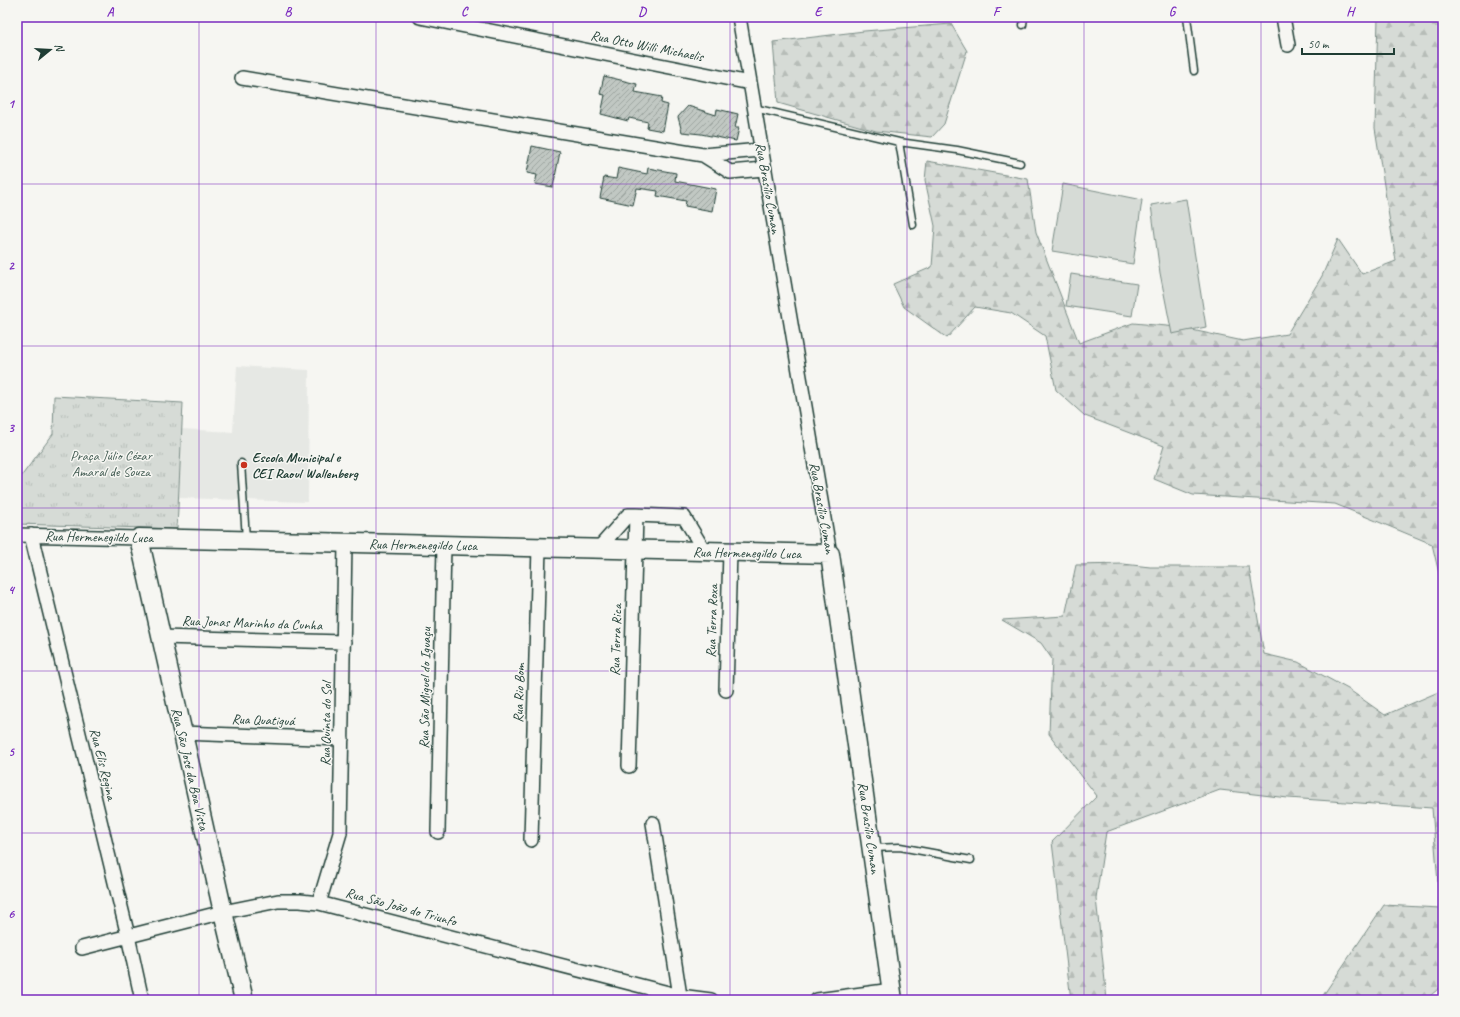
<svg xmlns="http://www.w3.org/2000/svg" width="1460" height="1017" font-family="Caveat,sans-serif">
	<defs>
		<pattern id="grass-tufts" width="24" height="20" patternUnits="userSpaceOnUse"><rect width="24" height="20" fill="#d6dbd6"/><path d="M3 7l-1-3M5 7V3M7 7l1-3M15 17l-1-3M17 17v-4M19 17l1-3" fill="none" stroke="#b7bdb8"/></pattern>
		<pattern id="forest-firs" width="22" height="20" patternUnits="userSpaceOnUse"><rect width="22" height="20" fill="#d6dbd6"/><path d="M5 1l3.5 6h-7zM16 11l3.5 6h-7z" fill="#b7bdb8"/></pattern>
		<pattern id="building-hatch" width="6" height="6" patternUnits="userSpaceOnUse"><rect width="6" height="6" fill="#c1c8c3"/><path d="M-1 1l2-2M0 6l6-6M5 7l2-2" fill="none" stroke="#9ca49f"/></pattern>
	</defs>
	<rect width="100%" height="100%" fill="#f6f6f2"/>
	<filter id="ink" filterUnits="userSpaceOnUse"><feTurbulence type="fractalNoise" baseFrequency=".025" numOctaves="2"/><feDisplacementMap in="SourceGraphic" scale="8" xChannelSelector="R" yChannelSelector="G"/><feConvolveMatrix kernelMatrix="1 2 1 2 8 2 1 2 1" color-interpolation-filters="sRGB"/></filter>
	<g filter="url(#ink)">
		<path fill="#e6e8e4" d="M237,366L309,370L308,502L179,498L181,429L233,432Z"/>
		<path fill="url(#grass-tufts)" stroke="#7a8c85" d="M54,396L183,403L177,529L17,524V482L53,434Z"/>
		<path fill="url(#forest-firs)" stroke="#7a8c85" d="M1378,17H1443V344L1437,350L1443,360V985L1425,1000H1320L1384,905L1440,908L1432,808L1288,798L1220,790L1106,832L1096,898L1107,1000H1071L1052,842L1097,796L1049,734L1052,659L1041,643L1002,620L1065,616L1076,565L1123,564L1150,567H1249L1264,654L1298,662L1348,689L1385,715L1443,690L1441,582L1432,544L1335,504L1193,495L1154,479L1164,446L1085,416L1056,390L1045,336L1011,313L975,307L947,338L904,307L893,284L932,267L935,226L925,180L927,161L1028,179L1036,232L1079,343L1133,323L1178,327L1243,341L1287,334L1322,276L1338,239L1362,274L1396,261L1375,128Z
			M951,24L967,51L944,124L932,137L876,131L778,103L773,42L864,31Z"/>
		<path fill="#d6dbd6" stroke="#7a8c85" d="M1063,184L1142,200L1133,264L1052,251Z
			M1186,199L1206,327L1172,334L1160,273L1151,205Z
			M1071,274L1137,284L1132,316L1066,306Z"/>
		<path fill="url(#building-hatch)" stroke="#1f3d34" d="M604,76L637,84L635,92L662,97L661,103L668,105L663,131L647,128L648,122L629,118L628,121L601,114L605,95L600,94Z
			M688,106L716,115L717,109L738,114L735,128H739L736,141L701,134L682,132L678,117Z
			M532,146L560,152L553,187L535,184L537,175L527,173Z
			M618,168L647,174L648,168L676,173L675,181L716,189L712,211L685,206L686,201L657,196L658,191L637,188L633,205L600,198L604,177L616,179Z"/>
		<g fill="none" stroke-linecap="round" stroke-linejoin="round">
			<defs>
				<path id="lane" d="M1187,17L1194,71
					M1023,25L1024,17
					M754,108L899,142L957,150L1020,163
					M899,142L913,225
					M241,463L246,539
					M873,848L900,847L971,860"/>
				<path id="street" d="M420,17L750,83
					M739,17L830,554
					M1283,17L1288,45
					M242,78L703,155L761,150
					M703,155L730,172L764,169
					M17,535L139,538
					M31,535L128,936L142,1000
					M598,549L628,515H636L684,517L705,552
					M161,637L344,642
					M726,690L730,552
					M182,733L342,739
					M629,766L636,515
					M653,823L680,996
					M438,832L444,545
					M531,840L539,547
					M319,903L340,833L345,543
					M82,948L223,912L278,901H300L319,903L680,996L711,1000
					M817,1000L892,990"/>
				<path id="secondary" d="M244,1000L223,912L139,538L830,554L893,1000"/>
			</defs>
			<use href="#lane" stroke="#1f3d34" stroke-width="9"/>
			<use href="#street" stroke="#1f3d34" stroke-width="16"/>
			<use href="#secondary" stroke="#1f3d34" stroke-width="21"/>
			<use href="#lane" stroke="#f6f6f2" stroke-width="6"/>
			<use href="#street" stroke="#f6f6f2" stroke-width="13"/>
			<use href="#secondary" stroke="#f6f6f2" stroke-width="18"/>
		</g>
	</g>
	<path fill="none" stroke="#7b2cbf" stroke-width="1" stroke-opacity="0.55" d="M199,17V1000M376,17V1000M553,17V1000M730,17V1000M907,17V1000M1084,17V1000M1261,17V1000M17,184H1443M17,346H1443M17,508H1443M17,671H1443M17,833H1443"/>
	<circle fill="#c8321e" stroke="#f6f6f2" stroke-width="1.5" cx="244" cy="465" r="4"/>
	<g text-anchor="middle" dominant-baseline="central" stroke-width="3" stroke-linejoin="round" paint-order="stroke">
		<g font-size="14" fill="#1f3d34" stroke="#f6f6f2">
			<text transform="translate(647 46) rotate(11)">Rua Otto Willi Michaelis</text>
			<text transform="translate(768 188) rotate(80)">Rua Brasílio Cuman</text>
			<text transform="translate(822 508) rotate(80)">Rua Brasílio Cuman</text>
			<text transform="translate(99 537) rotate(1)">Rua Hermenegildo Luca</text>
			<text transform="translate(423 545) rotate(1)">Rua Hermenegildo Luca</text>
			<text transform="translate(747 553) rotate(1)">Rua Hermenegildo Luca</text>
			<text transform="translate(712 621) rotate(-88)">Rua Terra Roxa</text>
			<text transform="translate(252 623) rotate(2)">Rua Jonas Marinho da Cunha</text>
			<text transform="translate(616 640) rotate(-88)">Rua Terra Rica</text>
			<text transform="translate(425 688) rotate(-89)">Rua São Miguel do Iguaçu</text>
			<text transform="translate(519 693) rotate(-88)">Rua Rio Bom</text>
			<text transform="translate(263 720) rotate(2)">Rua Quatiguá</text>
			<text transform="translate(326 724) rotate(-89)">Rua Quinta do Sol</text>
			<text transform="translate(103 764) rotate(76)">Rua Elis Regina</text>
			<text transform="translate(190 769) rotate(77)">Rua São José da Boa Vista</text>
			<text transform="translate(869 828) rotate(82)">Rua Brasílio Cuman</text>
			<text transform="translate(401 907) rotate(15)">Rua São João do Triunfo</text>
		</g>
		<g font-size="14" fill="#445d54" stroke="#f6f6f2">
			<text x="111" y="455">Praça Júlio Cézar<tspan x="111" dy="16">Amaral de Souza</tspan></text>
		</g>
		<g font-size="14" font-weight="bold" fill="#1f3d34" stroke="#f6f6f2" text-anchor="start">
			<text x="252" y="457">Escola Municipal e<tspan x="252" dy="16">CEI Raoul Wallenberg</tspan></text>
		</g>
	</g>
	<rect width="1460" height="1017" fill="none" stroke="#f6f6f2" stroke-width="44"/>
	<g transform="translate(50 50) rotate(72)" stroke="#f6f6f2" stroke-width="3" paint-order="stroke">
	<path d="M0-3L7 15L0 10L-7 15Z" fill="#1f3d34"/>
	<text y="-6" font-size="11" font-weight="bold" text-anchor="middle" fill="#1f3d34">N</text>
	</g>
	<path d="M1302 48v6h92v-6" fill="none" stroke="#1f3d34" stroke-width="2"/>
	<text x="1308" y="48" font-size="12" fill="#1f3d34" stroke="#f6f6f2" stroke-width="3" paint-order="stroke">50 m</text>
	<rect x="22" y="22" width="1416" height="973" fill="none" stroke="#7b2cbf" stroke-width="1.5"/>
	<g font-size="13" text-anchor="middle" font-weight="bold" fill="#7b2cbf">
		<text x="110" y="16">A</text>
		<text x="288" y="16">B</text>
		<text x="464" y="16">C</text>
		<text x="642" y="16">D</text>
		<text x="818" y="16">E</text>
		<text x="996" y="16">F</text>
		<text x="1172" y="16">G</text>
		<text x="1350" y="16">H</text>
		<text x="11" y="108">1</text>
		<text x="11" y="270">2</text>
		<text x="11" y="432">3</text>
		<text x="11" y="594">4</text>
		<text x="11" y="756">5</text>
		<text x="11" y="918">6</text>
	</g>
</svg>
